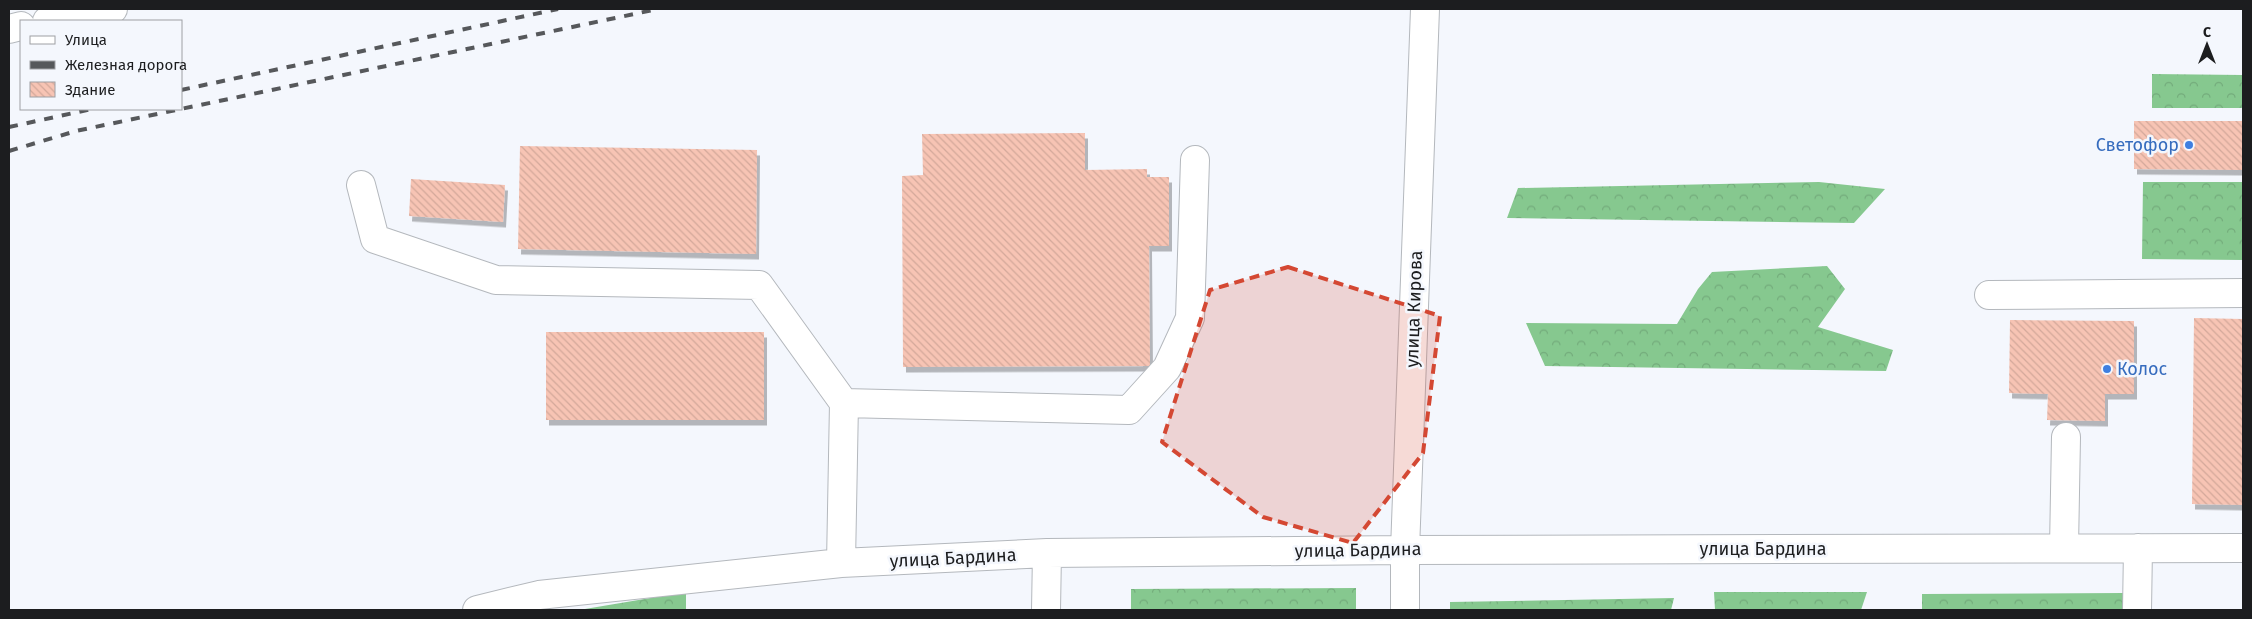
<svg xmlns="http://www.w3.org/2000/svg" width="2252" height="619" font-family="'Fira Sans',sans-serif">
	<defs>
		<pattern id="forest-crowns" width="20" height="18" patternUnits="userSpaceOnUse" patternTransform="scale(1.25)"><rect width="20" height="18" fill="#86c88f"/><path d="M2 6a3 3 0 1 1 6 0M12 15a3 3 0 1 1 6 0" fill="none" stroke="#73ab7b"/></pattern>
		<pattern id="building-back-hatch" width="6" height="6" patternUnits="userSpaceOnUse" patternTransform="scale(1.25)"><rect width="6" height="6" fill="#f7c4b4"/><path d="M-1 5l2 2M0 0l6 6M5-1l2 2" fill="none" stroke="#d3a89a"/></pattern>
		<filter id="shadow"><feDropShadow dx="3" dy="5.5" stdDeviation="0" flood-color="#0004"/></filter>
	</defs>
	<rect width="100%" height="100%" fill="#f4f7fd"/>
	<path fill="url(#forest-crowns)" d="M2152,74L2243,75V108H2152Z
		M1819,182L1885,189L1854,223L1507,218L1518,188Z
		M2143,182H2243V260L2142,259Z
		M1827,266L1845,289L1818,327L1893,350L1886,371L1545,366L1526,323L1677,324L1698,289L1712,272Z
		M1356,588V610H1131V589Z
		M686,592V610H579Z
		M1714,592H1867L1861,610H1715Z
		M2124,593V610H1922V594Z
		M1674,598L1671,610H1450V602Z"/>
	<path fill="url(#building-back-hatch)" filter="url(#shadow)" d="M2134,121H2243V170L2134,169Z
		M1085,133V170L1147,169V177H1169V246H1149L1150,366L903,367L902,176L923,175L922,134Z
		M520,146L757,150L756,254L518,249Z
		M411,179L505,185L503,222L409,216Z
		M2194,318L2243,319V505L2192,504Z
		M2010,320L2134,321V394H2105V421L2047,420L2048,394L2009,393Z
		M546,332H764V420H546Z"/>
	<g fill="none" stroke-linecap="round" stroke-linejoin="round">
		<defs>
			<path id="minor" d="M47,21L113,9
				M9,29L21,26
				M361,185L375,239L496,280L759,285L844,403L841,563
				M1989,295L2243,293
				M844,403L1129,410L1167,368L1190,318L1195,160
				M2064,548L2066,437
				M477,610L539,595L841,563L1047,553L1405,550L2243,548
				M1046,610L1047,553
				M1405,610V550L1425,9
				M2137,610L2138,548"/>
		</defs>
		<use href="#minor" stroke="#b4b8bd" stroke-width="30"/>
		<use href="#minor" stroke="#fff" stroke-width="28"/>
		<path stroke="#56585b" stroke-width="4" stroke-dasharray="9 9" stroke-linecap="butt" d="M181,90L558,9
			M9,127L92,109
			M9,151L76,131L658,9"/>
	</g>
	<path fill="#d44833" fill-opacity="0.2" stroke="#d44833" stroke-width="4" stroke-dasharray="10 6" stroke-linejoin="round" d="M1288,267L1440,316L1423,453L1353,543L1263,517L1162,442L1210,290Z"/>
	<g fill="#3f7fe0" stroke="#f4f7fd" stroke-width="2">
		<circle cx="2189" cy="145" r="5"/>
		<circle cx="2107" cy="369" r="5"/>
	</g>
	<g text-anchor="middle" dominant-baseline="central" stroke-width="5" stroke-linejoin="round" paint-order="stroke">
		<g font-size="18" fill="#366cbe" stroke="#f4f7fd" text-anchor="end">
			<text x="2179" y="145">Светофор</text>
			<text x="2117" y="369" text-anchor="start">Колос</text>
		</g>
		<g font-size="18" fill="#1c1d1f" stroke="#f4f7fd">
			<text transform="translate(1414 309) rotate(-88)">улица Кирова</text>
			<text x="1763" y="549">улица Бардина</text>
			<text transform="translate(1358 550) rotate(-1)">улица Бардина</text>
			<text transform="translate(953 558) rotate(-3)">улица Бардина</text>
		</g>
	</g>
	<rect width="2252" height="619" fill="none" stroke="#1c1d1f" stroke-width="20"/>
	<rect x="20" y="20" width="162" height="90" fill="#f4f7fd" stroke="#9ea0a4"/>
	<rect x="30" y="36" width="25" height="8" fill="#ffffff" stroke="#9ea0a4"/>
	<text x="65" y="45" font-size="15" fill="#1c1d1f">Улица</text>
	<rect x="30" y="61" width="25" height="8" fill="#56585b" stroke="#9ea0a4"/>
	<text x="65" y="70" font-size="15" fill="#1c1d1f">Железная дорога</text>
	<rect x="30" y="82" width="25" height="15" fill="url(#building-back-hatch)" stroke="#9ea0a4"/>
	<text x="65" y="95" font-size="15" fill="#1c1d1f">Здание</text>
	<g transform="translate(2207 45)" stroke="#f4f7fd" stroke-width="4" paint-order="stroke">
	<path d="M0-4L9 19L0 12L-9 19Z" fill="#1c1d1f"/>
	<text y="-8" font-size="14" font-weight="bold" text-anchor="middle" fill="#1c1d1f">С</text>
	</g>
</svg>
